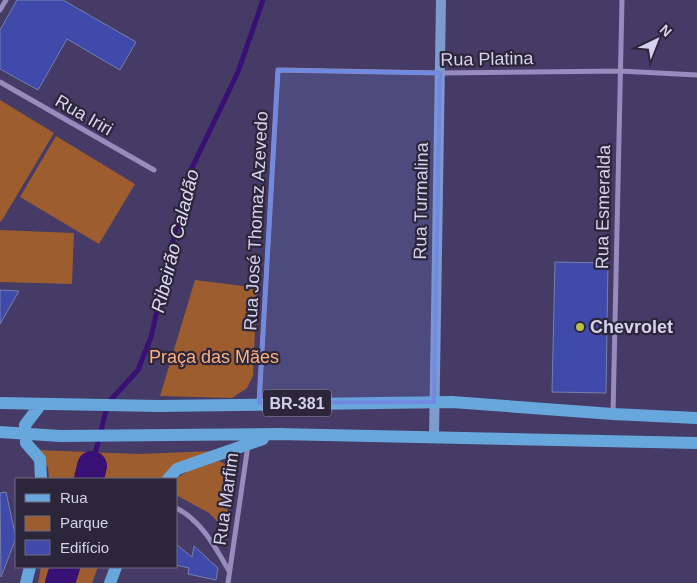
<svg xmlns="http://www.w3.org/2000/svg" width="697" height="583" font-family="Arial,sans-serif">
	<rect width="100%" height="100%" fill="#453b66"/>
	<path fill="#9d5d2f" d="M0,100L54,133L1,222L0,221Z
		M56,136L135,184L99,244L20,197Z
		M0,230L74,233L72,284L0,282Z
		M195,280L257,288L253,376L247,388L232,398L160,396Z
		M37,450L139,454L214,451L163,479H49L48,468Z
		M219,461L231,467L226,530L209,513L176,495V479L178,477L196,467Z
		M41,567H98L92,583H38Z"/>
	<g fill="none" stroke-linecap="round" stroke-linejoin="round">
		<path stroke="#391075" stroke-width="5" d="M92,466L108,403L138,370L151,337L188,176L238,72L263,0"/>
		<path stroke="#391075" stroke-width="30" d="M89,479L92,466
			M60,583L65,567"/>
	</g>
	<path fill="#3f4aaa" stroke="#7580af" d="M17,0H63L136,42L120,70L67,39L38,90L0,69V30Z
		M555,262L608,263L606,393L552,392Z
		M0,290L19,291L0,324Z
		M6,492L16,538L1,577L0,493Z
		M176,544L192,557L194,546L218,568L216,580L188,574L189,568L176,565Z"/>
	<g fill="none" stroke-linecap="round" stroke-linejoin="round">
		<path stroke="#978cbe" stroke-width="5" d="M0,10L6,0
			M0,82L154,170
			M259,403L278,70L440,73L620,71L697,75
			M613,414L622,0
			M176,508C201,520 216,548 229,571
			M228,583L248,445"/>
		<path stroke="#7f9acd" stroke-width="10" d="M434,438L441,0"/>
		<path stroke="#67a7dc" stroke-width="12" d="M0,403L159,406L452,402L613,414L697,418
			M41,404L25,425L26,443L40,459L41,479
			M0,432L60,436L278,434L697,443
			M168,479L177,469L263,439
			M26,583L30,567
			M110,583L116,567"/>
	</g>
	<path fill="#7089e1" fill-opacity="0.2" stroke="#7089e1" stroke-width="4" stroke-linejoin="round" d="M278,70L440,73L434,402L259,403Z"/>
	<circle fill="#b7c148" stroke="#2b263a" stroke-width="2" cx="580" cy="327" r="5"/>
	<g text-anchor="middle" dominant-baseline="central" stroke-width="4.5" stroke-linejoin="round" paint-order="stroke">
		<rect fill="#2b263a" stroke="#a39eb7" stroke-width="1" x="263" y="389.5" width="68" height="27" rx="4"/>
		<g font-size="16" font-weight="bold" fill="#d6d1ec">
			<text x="297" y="403">BR-381</text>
		</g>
		<g font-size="18" fill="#d6d1ec" stroke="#2b263a">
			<text transform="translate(487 59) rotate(-1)">Rua Platina</text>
			<text transform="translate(84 115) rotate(30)">Rua Iriri</text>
			<text transform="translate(421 201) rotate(-89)">Rua Turmalina</text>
			<text transform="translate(603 207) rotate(-89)">Rua Esmeralda</text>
			<text transform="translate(256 221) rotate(-87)">Rua José Thomaz Azevedo</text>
			<text transform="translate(226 499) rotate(-82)">Rua Marfim</text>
		</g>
		<g font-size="18" font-weight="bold" fill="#d6d1ec" stroke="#2b263a" text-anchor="start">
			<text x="590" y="327">Chevrolet</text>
		</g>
		<g font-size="18" fill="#fdb17f" stroke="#2b263a">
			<text x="214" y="357">Praça das Mães</text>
		</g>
		<g font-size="19" font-style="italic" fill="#ddd9f3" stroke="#2b263a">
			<text transform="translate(175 241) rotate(-76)">Ribeirão Caladão</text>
		</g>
	</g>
	<rect x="15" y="478" width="162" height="90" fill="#2b263a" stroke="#6f6a81"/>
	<rect x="25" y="494" width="25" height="8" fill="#67a7dc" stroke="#6f6a81"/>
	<text x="60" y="503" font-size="15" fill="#d6d1ec">Rua</text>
	<rect x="25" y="516" width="25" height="15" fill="#9d5d2f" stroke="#6f6a81"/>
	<text x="60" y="528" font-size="15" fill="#d6d1ec">Parque</text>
	<rect x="25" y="540" width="25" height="15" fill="#3f4aaa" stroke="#6f6a81"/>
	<text x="60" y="553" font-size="15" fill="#d6d1ec">Edifício</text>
	<g transform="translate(657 40) rotate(43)" stroke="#2b263a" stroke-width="4" paint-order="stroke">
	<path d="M0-4L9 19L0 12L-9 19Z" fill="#d6d1ec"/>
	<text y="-8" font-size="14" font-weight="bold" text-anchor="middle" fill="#d6d1ec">N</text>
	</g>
</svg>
